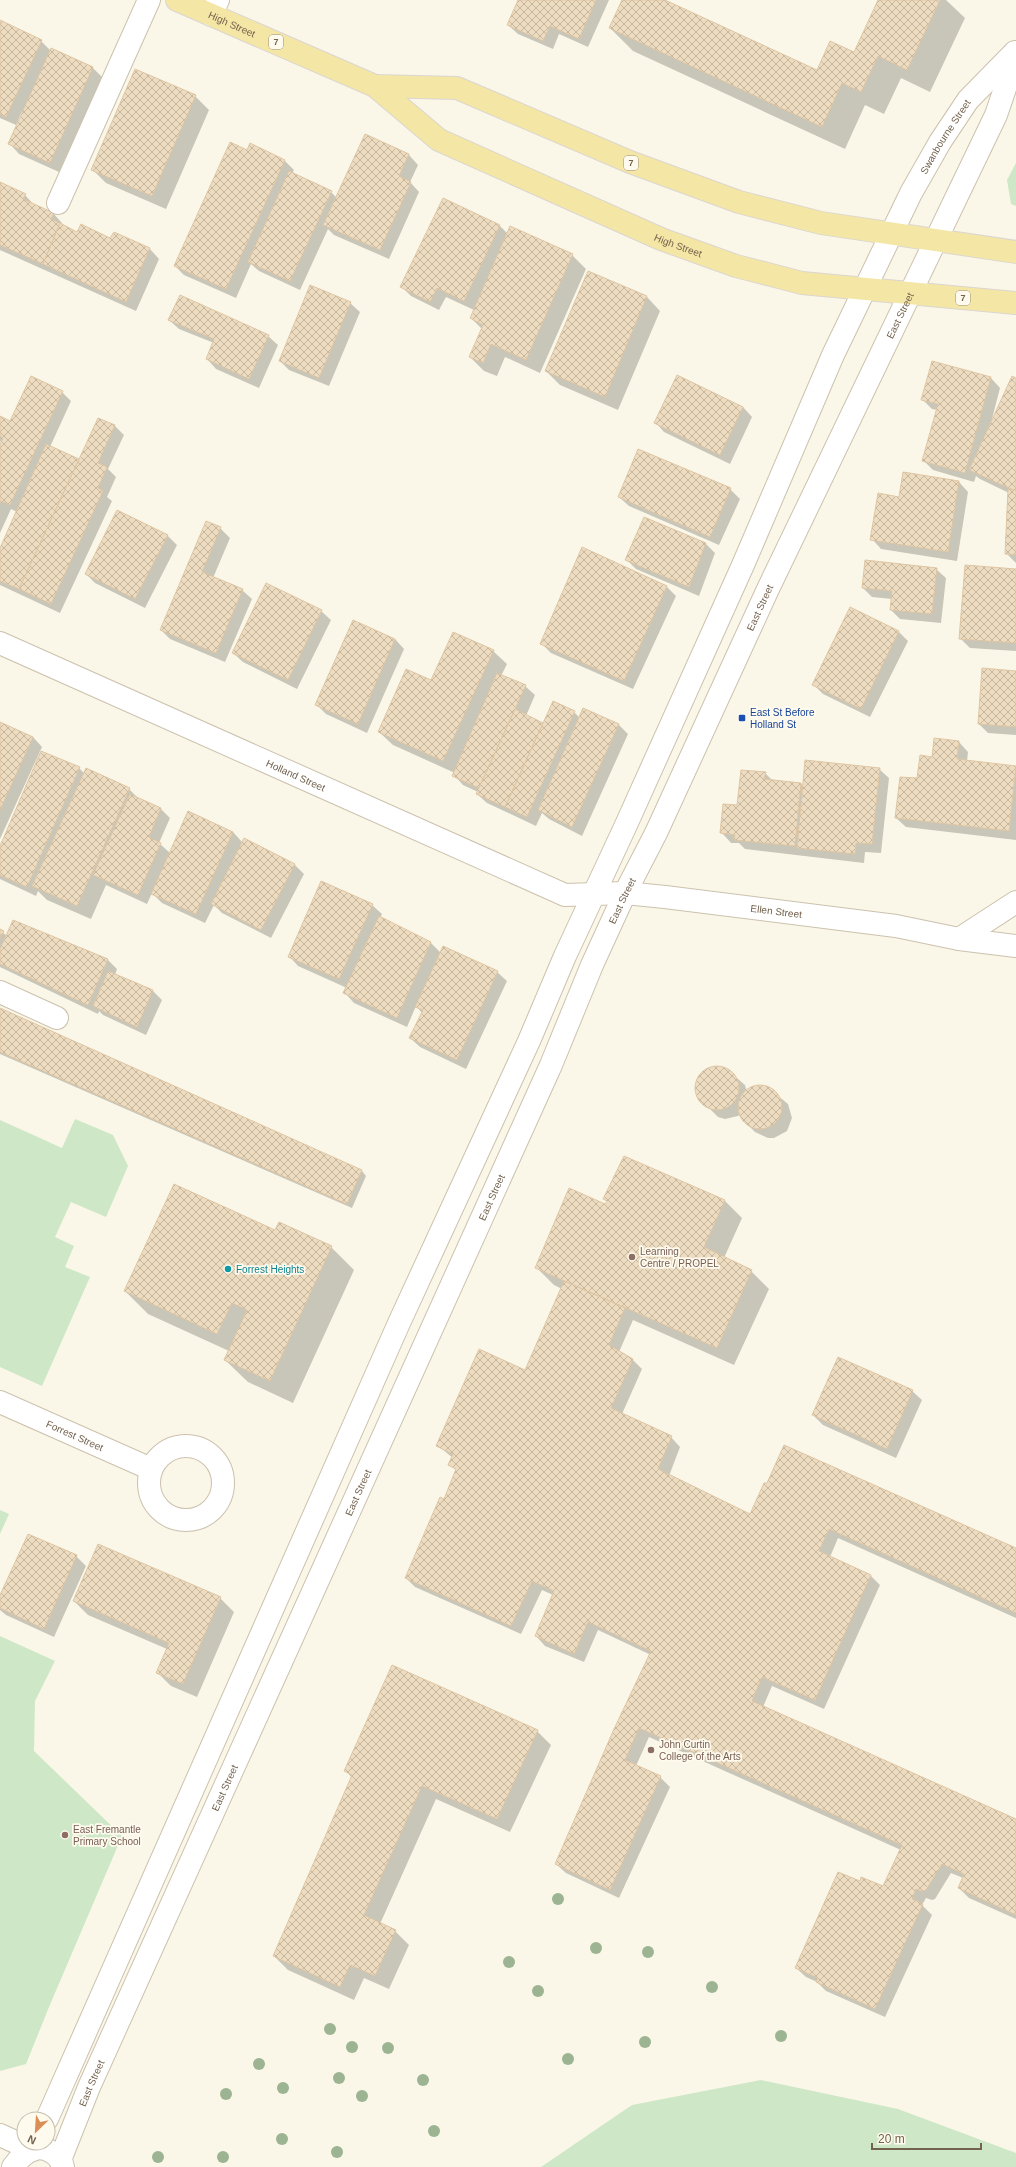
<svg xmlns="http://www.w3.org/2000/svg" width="1016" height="2167" font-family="Helvetica,sans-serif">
	<defs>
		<pattern id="building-cross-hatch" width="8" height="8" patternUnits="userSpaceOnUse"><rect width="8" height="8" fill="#eedcc1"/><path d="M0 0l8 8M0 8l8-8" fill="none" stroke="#c5b69f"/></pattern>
	</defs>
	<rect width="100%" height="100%" fill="#fbf7e8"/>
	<path fill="#cde7c7" d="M1016,163V206L1011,204L1007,180Z
		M75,1119L113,1135L128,1166L106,1217L71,1202L55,1237L74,1246L65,1267L90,1277L42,1386L0,1367V1120L62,1148Z
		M0,1510L9,1514L0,1534Z
		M0,1636L55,1661L35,1701L34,1751L122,1836L49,2007L26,2064L0,2071Z
		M761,2080L898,2109L1016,2153V2167H541L632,2105Z"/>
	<path fill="#0003" d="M520,0H609L588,47L559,34L553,49L518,34L508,25Z
		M623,0H662L817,71L855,53L879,0H946L965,18L930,92L901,78L884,114L865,105L845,149L633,51L610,28Z
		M0,21L41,41L51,51L92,67L102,77L59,172L19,154L10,144L24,112L22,111L16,125L0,118Z
		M195,96L209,110L166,209L106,183L92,169Z
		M365,136L409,155L418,165L410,182L419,192L389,259L334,235L328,229L300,290L259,271L251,264L236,298L184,275L175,266L247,152L284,160L294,170L292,174L331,192L337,198Z
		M0,183L25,195L34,205L53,213L62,223L61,226L78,234L111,239L115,233L150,249L159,259L136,311L0,250Z
		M500,226L508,234L572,255L586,269L540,373L505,357L497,376L484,371L470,357L482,329L471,318L474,310L446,297L439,310L411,296L402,287Z
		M647,297L660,311L618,410L560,385L546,371Z
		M350,303L360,312L329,386L289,370L280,361Z
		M169,320L268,336L278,345L259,388L216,369L207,359L214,343L179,329Z
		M933,362L991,378L1000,388L991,423L1016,379V563L1006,553L1009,493L980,479L976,476L974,482L933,470L923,460L937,410L932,409L923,400Z
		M678,376L743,407L752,417L730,464L664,432L655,422Z
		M62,392L71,401L50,447L80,460L99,419L115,426L124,435L108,469L116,477L107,497L112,501L60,613L0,585V551L17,512L11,509L0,533V446L2,442L0,441V417L10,422Z
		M904,473L959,482L968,492L957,561L881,549L872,539L900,498Z
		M730,489L740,499L719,545L629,506L619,497Z
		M644,518L706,544L715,553L699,596L636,569L626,559Z
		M220,528L230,538L213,578L242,590L252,599L225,662L170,639L161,630Z
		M167,535L177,545L145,608L95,583L86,574Z
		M936,569L946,578L941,623L900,619L891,610L892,599L872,597L863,588Z
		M1016,570V651L970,648L961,639Z
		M666,586L676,596L633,689L551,653L542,644Z
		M851,608L899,632L908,641L870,717L823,694L813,684Z
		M321,611L331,620L297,689L243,662L233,653Z
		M395,639L404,649L367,733L326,714L317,705Z
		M493,651L507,664L501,676L525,686L535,695L526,716L543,724L574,712L580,718L618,724L628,734L582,836L549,819L542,813L536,826L487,803L477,794L478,792L463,785L454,775L455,773L393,745L379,732L432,681Z
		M1016,672V735L988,733L979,724Z
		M0,723L33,737L42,747L0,839Z
		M935,739L959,742L968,752L967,761L1016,767V840L906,827L896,818L933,758Z
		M79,768L84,773L129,789L140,800L161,809L170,818L159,843L170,853L233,832L243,843L294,864L304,874L271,938L222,913L214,905L205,923L162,903L152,893L147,904L106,885L91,919L47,900L38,891L36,896L0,879V848Z
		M879,769L889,778L881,853L865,852L864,863L745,849L739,843H731L722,833L738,807L765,773L773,781L801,784L804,786Z
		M372,905L382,914L380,918L431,943L441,953L497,972L507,981L466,1069L420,1047L410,1038L422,1013L416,1006L407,1027L354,1003L345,993L347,988L298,966L289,956Z
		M0,930L7,936L108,960L117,969L115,975L152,990L162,1000L146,1035L103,1015L99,1011L98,1014L0,967Z
		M0,1009L362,1171L366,1176L352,1208L0,1054Z
		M724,1067L745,1085L747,1092L753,1087L766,1086L788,1104L792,1118L787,1131L774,1138H768L755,1132L745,1122L741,1113L738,1116L725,1119L718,1117L698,1097L696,1083L699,1077L709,1068Z
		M604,1199L725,1201L742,1218L724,1258L751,1271L769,1289L734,1365L633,1320L619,1352L632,1359L642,1369L622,1414L671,1437L680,1447L669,1476L751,1516L1016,1549V1618L838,1538L830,1557L870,1575L880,1585L824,1709L772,1686L763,1707L1016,1820V1919L969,1898L959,1888L963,1878L951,1873L935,1899L932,1900L926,1898L922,1905L932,1915L885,2017L826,1991L817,1982L806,1977L796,1968L861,1882L884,1887L901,1850L649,1737L636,1766L660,1777L670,1787L619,1898L566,1873L556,1864L651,1655L598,1630L584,1662L545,1646L536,1636L553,1595L542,1590L521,1634L415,1587L406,1578L445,1500L457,1471L449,1464L453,1458L437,1445L526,1371L562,1289L554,1285L536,1267L606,1205L608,1202Z
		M276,1232L331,1247L354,1270L293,1403L248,1382L225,1360L229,1351L148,1314L125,1291Z
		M912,1391L922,1400L896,1458L823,1425L813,1415Z
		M76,1556L86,1566L54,1637L6,1615L0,1610V1597Z
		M220,1598L234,1612L197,1697L171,1686L157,1672L167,1649L88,1615L74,1601Z
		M537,1731L551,1745L510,1832L436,1799L380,1924L395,1931L409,1945L389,1989L364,1978L354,2000L288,1970L274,1956L352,1778L346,1771Z"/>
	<path fill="url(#building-cross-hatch)" stroke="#dfc6a3" d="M518,0H596L579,39L550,26L543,41L507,25Z
		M622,0H665L817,70L830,41L854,52L878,0H940L907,70L878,56L861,92L842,83L822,127L609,28Z
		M0,20L42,40L6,117L0,114Z
		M51,48L93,67L50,163L8,144Z
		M135,69L196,95L152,196L91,170Z
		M365,134L409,154L399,176L411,182L380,250L323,225Z
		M230,142L247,150L250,143L285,160L226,289L174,266Z
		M289,171L332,191L290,281L248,262Z
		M0,182L26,194L23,199L54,213L51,219L60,223L43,264L0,245Z
		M443,198L500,225L464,301L437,288L430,302L400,287Z
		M60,223L77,232L81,224L110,238L114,232L150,248L126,302L43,264Z
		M510,226L573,254L526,360L491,344L483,363L469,357L483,325L470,318Z
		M588,271L647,296L605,397L545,371Z
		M310,285L351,302L319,378L279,361Z
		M180,295L269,335L249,379L206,359L214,339L168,320Z
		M932,361L991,377L965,473L922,461L938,404L921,400Z
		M677,375L743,407L720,455L654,423Z
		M31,376L63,391L10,505L1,501L0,503V444L3,438L0,436V416L10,421Z
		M1012,376L1016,378V490L1011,489L969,470Z
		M98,418L115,425L98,463L107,467L98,488L103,491L51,604L19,589Z
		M46,444L79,459L19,589L0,581V548Z
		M638,449L731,488L710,537L618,497Z
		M903,472L959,481L948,552L870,540L878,493L899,497Z
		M1008,489L1016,490V555L1005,554Z
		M117,510L168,535L135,599L85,574Z
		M644,517L706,543L689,587L625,560Z
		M206,521L221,527L202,572L243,589L216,653L160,630Z
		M582,547L667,586L624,681L540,644Z
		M865,560L937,568L932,614L890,610L892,591L862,588Z
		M965,565L1016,569V643L959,639Z
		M266,583L322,610L288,680L232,653Z
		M850,607L899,631L861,709L812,685Z
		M353,620L395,639L358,724L315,705Z
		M453,632L494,650L443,761L378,732L406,669L431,680Z
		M982,668L1016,671V727L978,724Z
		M497,673L526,685L479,788L452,776Z
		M553,701L575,711L527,817L505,807Z
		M583,708L619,724L572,827L538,810Z
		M515,709L543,723L505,807L476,794Z
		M0,722L33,737L0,810Z
		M934,738L959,741L957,759L1016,766L1009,831L895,818L900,777L917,778L920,755L932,757Z
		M41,751L80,767L27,887L0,875V846Z
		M805,760L880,768L872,844L856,843L855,854L797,848Z
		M86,768L130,788L77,906L32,886Z
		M741,770L766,772L764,779L801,783L795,846L734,840L735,835L720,833L723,804L737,805Z
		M130,794L161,808L149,837L161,843L138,895L93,875Z
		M188,811L233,832L196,914L151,894Z
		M244,838L295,864L261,930L211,904Z
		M321,881L373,904L339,979L288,957Z
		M379,916L431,942L397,1018L343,993Z
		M13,920L108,959L88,1005L0,964V949Z
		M0,929L4,931L0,938Z
		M443,946L498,971L457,1060L409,1038L423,1010L415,1007Z
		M108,971L153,990L137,1027L93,1006Z
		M0,1008L362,1170L347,1204L0,1052Z
		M695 1088a22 22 0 1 1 44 0a22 22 0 1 1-44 0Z
		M738 1107a22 22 0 1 1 44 0a22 22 0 1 1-44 0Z
		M624,1156L725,1200L704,1247L752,1270L717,1348L535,1268L569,1188L605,1204L607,1201L603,1199Z
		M174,1184L275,1230L279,1222L332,1246L270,1381L224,1360L247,1310L232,1303L217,1334L124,1291Z
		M564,1281L625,1308L609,1345L633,1359L611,1408L672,1436L658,1469L750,1514L764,1483H767L784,1445L1016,1548V1613L829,1529L819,1551L871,1575L815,1700L762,1677L752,1701L1016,1819V1915L958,1888L964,1874L942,1864L926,1890L921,1891L916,1889L912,1899L923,1904L875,2009L816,1982L818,1978L795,1968L838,1872L860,1881L861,1877L883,1886L902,1845L639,1728L625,1760L661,1776L610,1890L555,1864L614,1729L651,1651L588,1622L574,1654L535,1636L554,1591L532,1581L511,1626L405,1578L440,1497L444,1499L456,1469L448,1465L453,1454L436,1446L479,1349L525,1370Z
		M838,1357L913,1390L887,1449L812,1415Z
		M28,1534L77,1555L44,1629L0,1608V1595Z
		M98,1544L221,1597L183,1684L156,1673L169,1643L73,1601Z
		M392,1665L538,1730L497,1819L422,1786L364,1915L396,1930L375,1976L350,1965L340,1987L273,1956L352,1775L344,1771Z"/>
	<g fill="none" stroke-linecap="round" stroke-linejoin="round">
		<defs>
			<g id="minor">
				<path d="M211,15L218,0"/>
				<path d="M58,203L149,0"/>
				<path id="s1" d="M0,643L565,895L625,893L665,897L896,926L959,939L1016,946"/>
				<path d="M959,939L1016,902"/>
				<path d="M0,992L57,1018"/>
				<path id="s2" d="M0,1402L151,1469"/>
				<circle cx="186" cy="1483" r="37"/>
				<path id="s3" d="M47,2119L399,1323L529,1041L565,956L626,825L743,565L833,355L911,193L940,142L968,100L1015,52"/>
				<path d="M0,2135L33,2150"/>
				<path id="s4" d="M60,2160L89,2087L551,1065L592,965L625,893L656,833L768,589L996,115L1016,56"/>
				<path d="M13,2167C18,2160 25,2152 34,2149C46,2146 61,2155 63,2167"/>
			</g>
			<g id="major">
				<path id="s5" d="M177,0L375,86L439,140L661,239L736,266L802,283L1016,303"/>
				<path d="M375,86L457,88L630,162L739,202L821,223L1016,252"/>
			</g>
		</defs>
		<use href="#minor" stroke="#ccc1ae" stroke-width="24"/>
		<use href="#major" stroke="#dbd6d1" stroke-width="24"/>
		<use href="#minor" stroke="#fff" stroke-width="22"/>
		<use href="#major" stroke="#f4e6a5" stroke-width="22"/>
	</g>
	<g fill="#9cb491">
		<circle cx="558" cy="1899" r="6"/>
		<circle cx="596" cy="1948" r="6"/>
		<circle cx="648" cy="1952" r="6"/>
		<circle cx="509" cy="1962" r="6"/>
		<circle cx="712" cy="1987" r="6"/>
		<circle cx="538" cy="1991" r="6"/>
		<circle cx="330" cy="2029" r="6"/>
		<circle cx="781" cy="2036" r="6"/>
		<circle cx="645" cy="2042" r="6"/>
		<circle cx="352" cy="2047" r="6"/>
		<circle cx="388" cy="2048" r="6"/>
		<circle cx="568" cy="2059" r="6"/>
		<circle cx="259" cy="2064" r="6"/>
		<circle cx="339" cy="2078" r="6"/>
		<circle cx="423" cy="2080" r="6"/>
		<circle cx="283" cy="2088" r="6"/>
		<circle cx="226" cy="2094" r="6"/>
		<circle cx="362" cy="2096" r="6"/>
		<circle cx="434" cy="2131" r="6"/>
		<circle cx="282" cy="2139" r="6"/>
		<circle cx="337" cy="2152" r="6"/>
		<circle cx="158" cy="2157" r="6"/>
		<circle cx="223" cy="2157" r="6"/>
	</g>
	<rect fill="#1a4fb4" stroke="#fefbee" stroke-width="1.5" x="738" y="714" width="8" height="8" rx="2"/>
	<g fill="#8d6e63" stroke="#fefbee" stroke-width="1.5">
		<circle cx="632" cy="1257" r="4"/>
		<circle cx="651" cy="1750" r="4"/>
		<circle cx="65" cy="1835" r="4"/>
	</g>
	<circle fill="#0f9aa8" stroke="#fefbee" stroke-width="1.5" cx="228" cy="1269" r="4"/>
	<g text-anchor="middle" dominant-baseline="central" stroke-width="3.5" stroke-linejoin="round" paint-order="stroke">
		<g fill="#fefbee" stroke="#9d907e" stroke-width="1">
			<rect x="269" y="35" width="14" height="14" rx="3"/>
			<rect x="624" y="156" width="14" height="14" rx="3"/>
			<rect x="956" y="291" width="14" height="14" rx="3"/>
		</g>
		<g font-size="9" font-weight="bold" fill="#73624e">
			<text x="276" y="42">7</text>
			<text x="631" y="163">7</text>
			<text x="963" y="298">7</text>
		</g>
		<g font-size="10" fill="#73624e" stroke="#fefbee">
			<text stroke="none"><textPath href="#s5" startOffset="60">High Street</textPath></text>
			<text stroke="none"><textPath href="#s3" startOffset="2177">Swanbourne Street</textPath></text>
			<text stroke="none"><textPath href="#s5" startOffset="561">High Street</textPath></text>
			<text stroke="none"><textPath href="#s4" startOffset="2027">East Street</textPath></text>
			<text stroke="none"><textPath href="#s4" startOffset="1703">East Street</textPath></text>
			<text stroke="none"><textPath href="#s1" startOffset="324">Holland Street</textPath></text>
			<text stroke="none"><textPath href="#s4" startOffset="1379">East Street</textPath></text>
			<text stroke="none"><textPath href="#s1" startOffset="831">Ellen Street</textPath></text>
			<text stroke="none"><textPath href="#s4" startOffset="1055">East Street</textPath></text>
			<text stroke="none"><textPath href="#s2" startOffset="82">Forrest Street</textPath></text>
			<text stroke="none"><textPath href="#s4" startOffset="731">East Street</textPath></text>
			<text stroke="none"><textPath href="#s4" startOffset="407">East Street</textPath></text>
			<text stroke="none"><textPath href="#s4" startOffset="83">East Street</textPath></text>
		</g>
		<g font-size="10" fill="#164399" stroke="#fefbee" text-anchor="start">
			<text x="750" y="712">East St Before<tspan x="750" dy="12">Holland St</tspan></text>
		</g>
		<g font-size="10" fill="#785e54" stroke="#fefbee" text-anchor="start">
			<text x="640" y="1251">Learning<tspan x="640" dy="12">Centre / PROPEL</tspan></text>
			<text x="659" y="1744">John Curtin<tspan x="659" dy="12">College of the Arts</tspan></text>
			<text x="73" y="1829">East Fremantle<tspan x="73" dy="12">Primary School</tspan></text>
		</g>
		<g font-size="10" fill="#0d838f" stroke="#fefbee" text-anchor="start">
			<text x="236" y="1269">Forrest Heights</text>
		</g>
	</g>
	<g transform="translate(36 2131) rotate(205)"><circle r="19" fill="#fefbee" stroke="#c6beae"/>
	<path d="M0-3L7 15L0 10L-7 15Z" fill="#db8e56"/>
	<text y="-6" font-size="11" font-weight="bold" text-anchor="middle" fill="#73624e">N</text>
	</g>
	<path d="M872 2143v6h109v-6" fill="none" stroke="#73624e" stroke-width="2"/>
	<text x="878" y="2143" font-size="12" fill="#73624e" stroke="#fefbee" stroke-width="3" paint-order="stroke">20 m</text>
</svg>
